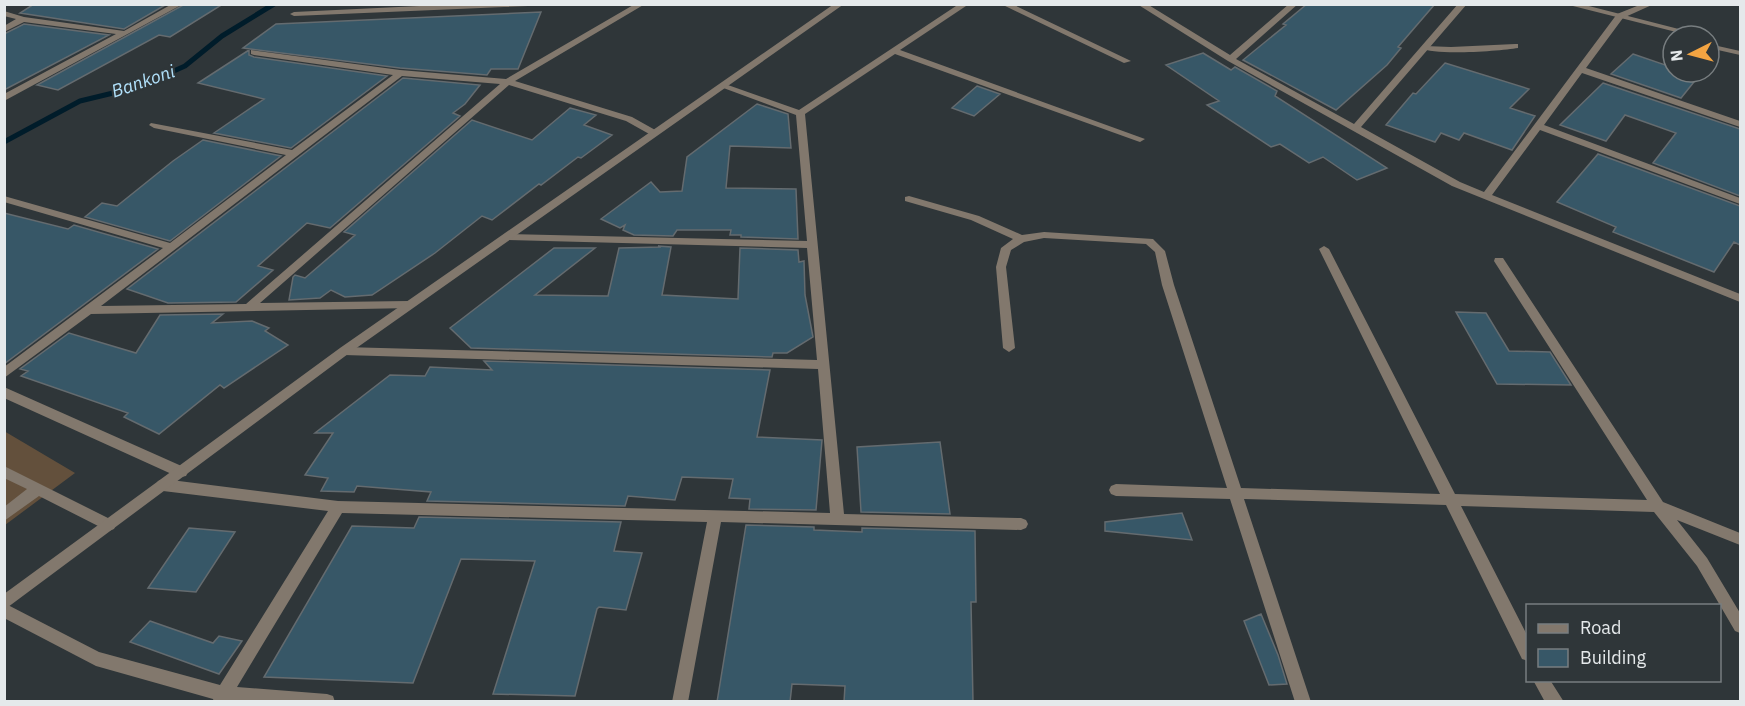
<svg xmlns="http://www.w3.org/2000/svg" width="1745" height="706" font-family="'IBM Plex Sans',sans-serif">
	<rect width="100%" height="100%" fill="#2f3639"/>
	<path fill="#63503c" d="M4,431L75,473L5,525H4Z"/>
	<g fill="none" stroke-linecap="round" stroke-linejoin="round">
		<path stroke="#001c2a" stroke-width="5" d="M4,142L80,101L138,87L185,66L222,36L274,4"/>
	</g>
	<path fill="#375767" stroke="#646b6f" stroke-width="1.5" d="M34,4H167L124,29L20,13Z
		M185,4H223L170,37L159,35L58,90L37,85Z
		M1307,4H1435L1398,47L1401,48L1387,65L1336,110L1243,60L1286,25L1283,24Z
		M541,12L518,69H491L487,75L400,68L243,48L276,24Z
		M24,24L109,35L4,90V34Z
		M249,50V55L254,57L387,76L291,148L214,133L264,99L198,83Z
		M1203,53L1231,70L1235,67L1277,91L1275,96L1387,168L1357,180L1323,157L1309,163L1280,144L1271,147L1207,105L1219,101L1166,65Z
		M1633,54L1665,65L1673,56V72H1702L1681,98L1611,74Z
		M1445,63L1529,89L1510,108L1535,116L1512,150L1464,133L1459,140L1441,133L1435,142L1386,125L1413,93L1416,94Z
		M403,78L480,85L465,104L453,113L460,116L330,228L307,223L258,266L273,270L236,302L168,303L127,289Z
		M1603,83L1740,129V196L1653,163L1676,133L1625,115L1606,141L1560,125Z
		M977,86L1000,94L974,116L952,108Z
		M757,104L788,114L791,148L730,146L726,188L796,189L798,239L741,237V235H730L731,230H677L673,236L634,235L623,230L625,225L620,228L601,219L651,182L660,192L682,191L687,157Z
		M570,108L596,115L584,125L612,135L581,158L578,157L541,185L539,184L492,220L482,216L435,253L372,295L345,297L331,290L320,298L289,300L293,277L295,275L305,278L355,235L344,232L472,120L532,140Z
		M203,140L281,156L170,241L85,217L102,203L117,206L173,161Z
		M1598,154L1740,206V245L1734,242L1714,272L1613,232L1616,227L1557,202Z
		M4,213L68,229L74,225L158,249L4,364Z
		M658,246L671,247L662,295L738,299L740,248L798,250L799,262L804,261L805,295L813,337L787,353H773L772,357L471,348L450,328L554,248H595L535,295L608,296L619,248L661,247Z
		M1456,312L1486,313L1509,351L1550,352L1571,385L1497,384Z
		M223,314L212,323L252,321L269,328L265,331L288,345L224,388L220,385L159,434L124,417L128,413L21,376L28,371L20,369L69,333L136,353L160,315Z
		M484,361L770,370L757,437L822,440L816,510L749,509L750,499L729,498L733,479L682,477L675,500L628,496L625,506L427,501L431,492L357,486L354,492L321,491L328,478L305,475L333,433H315L390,375L425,376L430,367L492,370Z
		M940,442L950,514L861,512L857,447Z
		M1182,513L1192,540L1105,531V522Z
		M419,517L621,522L614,551L642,553L626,610L599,607L597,609L575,696L493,694L535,561L461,559L413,683L264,677L352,526L414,528Z
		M746,525L814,527V530L862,532V528L975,531L976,602H971L973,702H844L845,686L792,684L790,702H717Z
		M189,528L235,532L196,592L148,588Z
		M1261,614L1278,655L1287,684L1269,685L1244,621Z
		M150,621L213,643L219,636L242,641L219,674L130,642Z"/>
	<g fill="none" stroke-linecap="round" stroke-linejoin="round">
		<path fill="#82786d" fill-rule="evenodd" d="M1515,44H1518V48C1500,51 1434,56 1421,48L1425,46L1451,47Z
			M4,466L114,521L116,525L114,529L109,531L104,529L39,496L4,521V507L27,489L4,478Z"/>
		<path fill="#82786d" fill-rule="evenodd" d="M172,4H183L4,101V94L116,34L24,22L4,32V26L16,19L4,16V11L24,17L124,31Z
			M461,4H532L528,6L294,16L290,14L294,12Z
			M635,4H645L515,81L632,117L657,131V135H651L626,121L509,85L260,303L408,301L414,305L412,308L91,314L4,378V367L163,248L4,202V196L170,243L286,155L154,128L149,125L151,123L292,150L393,75L254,55L251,54V50L400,70L506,79ZM402,76L500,84L246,304L101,306Z
			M959,4H969L900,50L1145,139L1140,142L1137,141L895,54L805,114L844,514L1021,518L1026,520L1028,524L1026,528L1021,530L721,522L688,702H672L707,522L342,513L237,687L327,694L333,696L335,702H214L213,699L96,666L4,618V603L99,652L220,685L328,511L163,491L158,489L156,485L158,481L163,479L338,501L830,513L818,369L344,355L338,351L344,347L817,360L807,248L507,240L502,237L507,234L807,241L796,115L718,86L725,84L799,110Z
			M1001,4H1012L1131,61L1124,63Z
			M1137,4H1147L1230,55L1289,4H1298L1236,59L1354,124L1458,4H1467L1361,127L1460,182L1484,192L1617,14L1642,4H1654L1623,18L1586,68L1740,121V127L1582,73L1544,125L1740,198V204L1540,130L1492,195L1740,294V302L1452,186L1228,61Z
			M909,196L979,216L1022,235L1044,232L1153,239L1165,251L1174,285L1241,488L1440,494L1319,249L1324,246L1329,249L1455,494L1647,500L1494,261L1495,258H1503L1663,502L1740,533V545L1677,520L1707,558L1740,613V633L1735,631L1697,566L1654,512L1461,506L1528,637V661L1522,659L1446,505L1244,499L1311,702H1295L1230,499L1116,496L1111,494L1109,490L1111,486L1116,484L1227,488L1162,285L1155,252L1146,244L1044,238L1024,242L1011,250L1006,267L1015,348L1009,352L1003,348L996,267L1001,248L1013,239L971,220L905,201V197Z
			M4,387L186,468L188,472L186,476L181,477L176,476L4,398Z
			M1533,680H1550L1564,702H1545Z"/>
		<path fill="#82786d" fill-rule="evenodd" d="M834,4H844L348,354L4,610V594L340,348Z
			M1565,4H1581L1706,36H1692Z
			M1709,44L1740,51V55L1709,48Z"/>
	</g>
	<g text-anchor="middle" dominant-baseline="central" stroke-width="4.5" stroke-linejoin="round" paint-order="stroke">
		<g font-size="18" font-style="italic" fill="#b1e1fb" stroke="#2f3639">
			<text transform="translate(143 81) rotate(-19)">Bankoni</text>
		</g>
	</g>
	<rect width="1745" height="706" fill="none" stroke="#e5e9eb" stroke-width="12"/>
	<rect x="1526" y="604" width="195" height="78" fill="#2f3639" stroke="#787e80" stroke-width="1.5"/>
	<rect x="1538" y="624" width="30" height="9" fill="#82786d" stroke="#787e80" stroke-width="1.5"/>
	<text x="1580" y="634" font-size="18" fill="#e5e9eb">Road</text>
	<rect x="1538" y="649" width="30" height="18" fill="#375767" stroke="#787e80" stroke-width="1.5"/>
	<text x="1580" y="664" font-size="18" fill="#e5e9eb">Building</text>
	<g transform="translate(1691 54) rotate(264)"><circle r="28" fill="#2f3639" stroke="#787e80" stroke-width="1.5"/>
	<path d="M0-4.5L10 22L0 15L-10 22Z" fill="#f3a442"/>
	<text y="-9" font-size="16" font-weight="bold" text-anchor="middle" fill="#e5e9eb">N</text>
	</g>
</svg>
